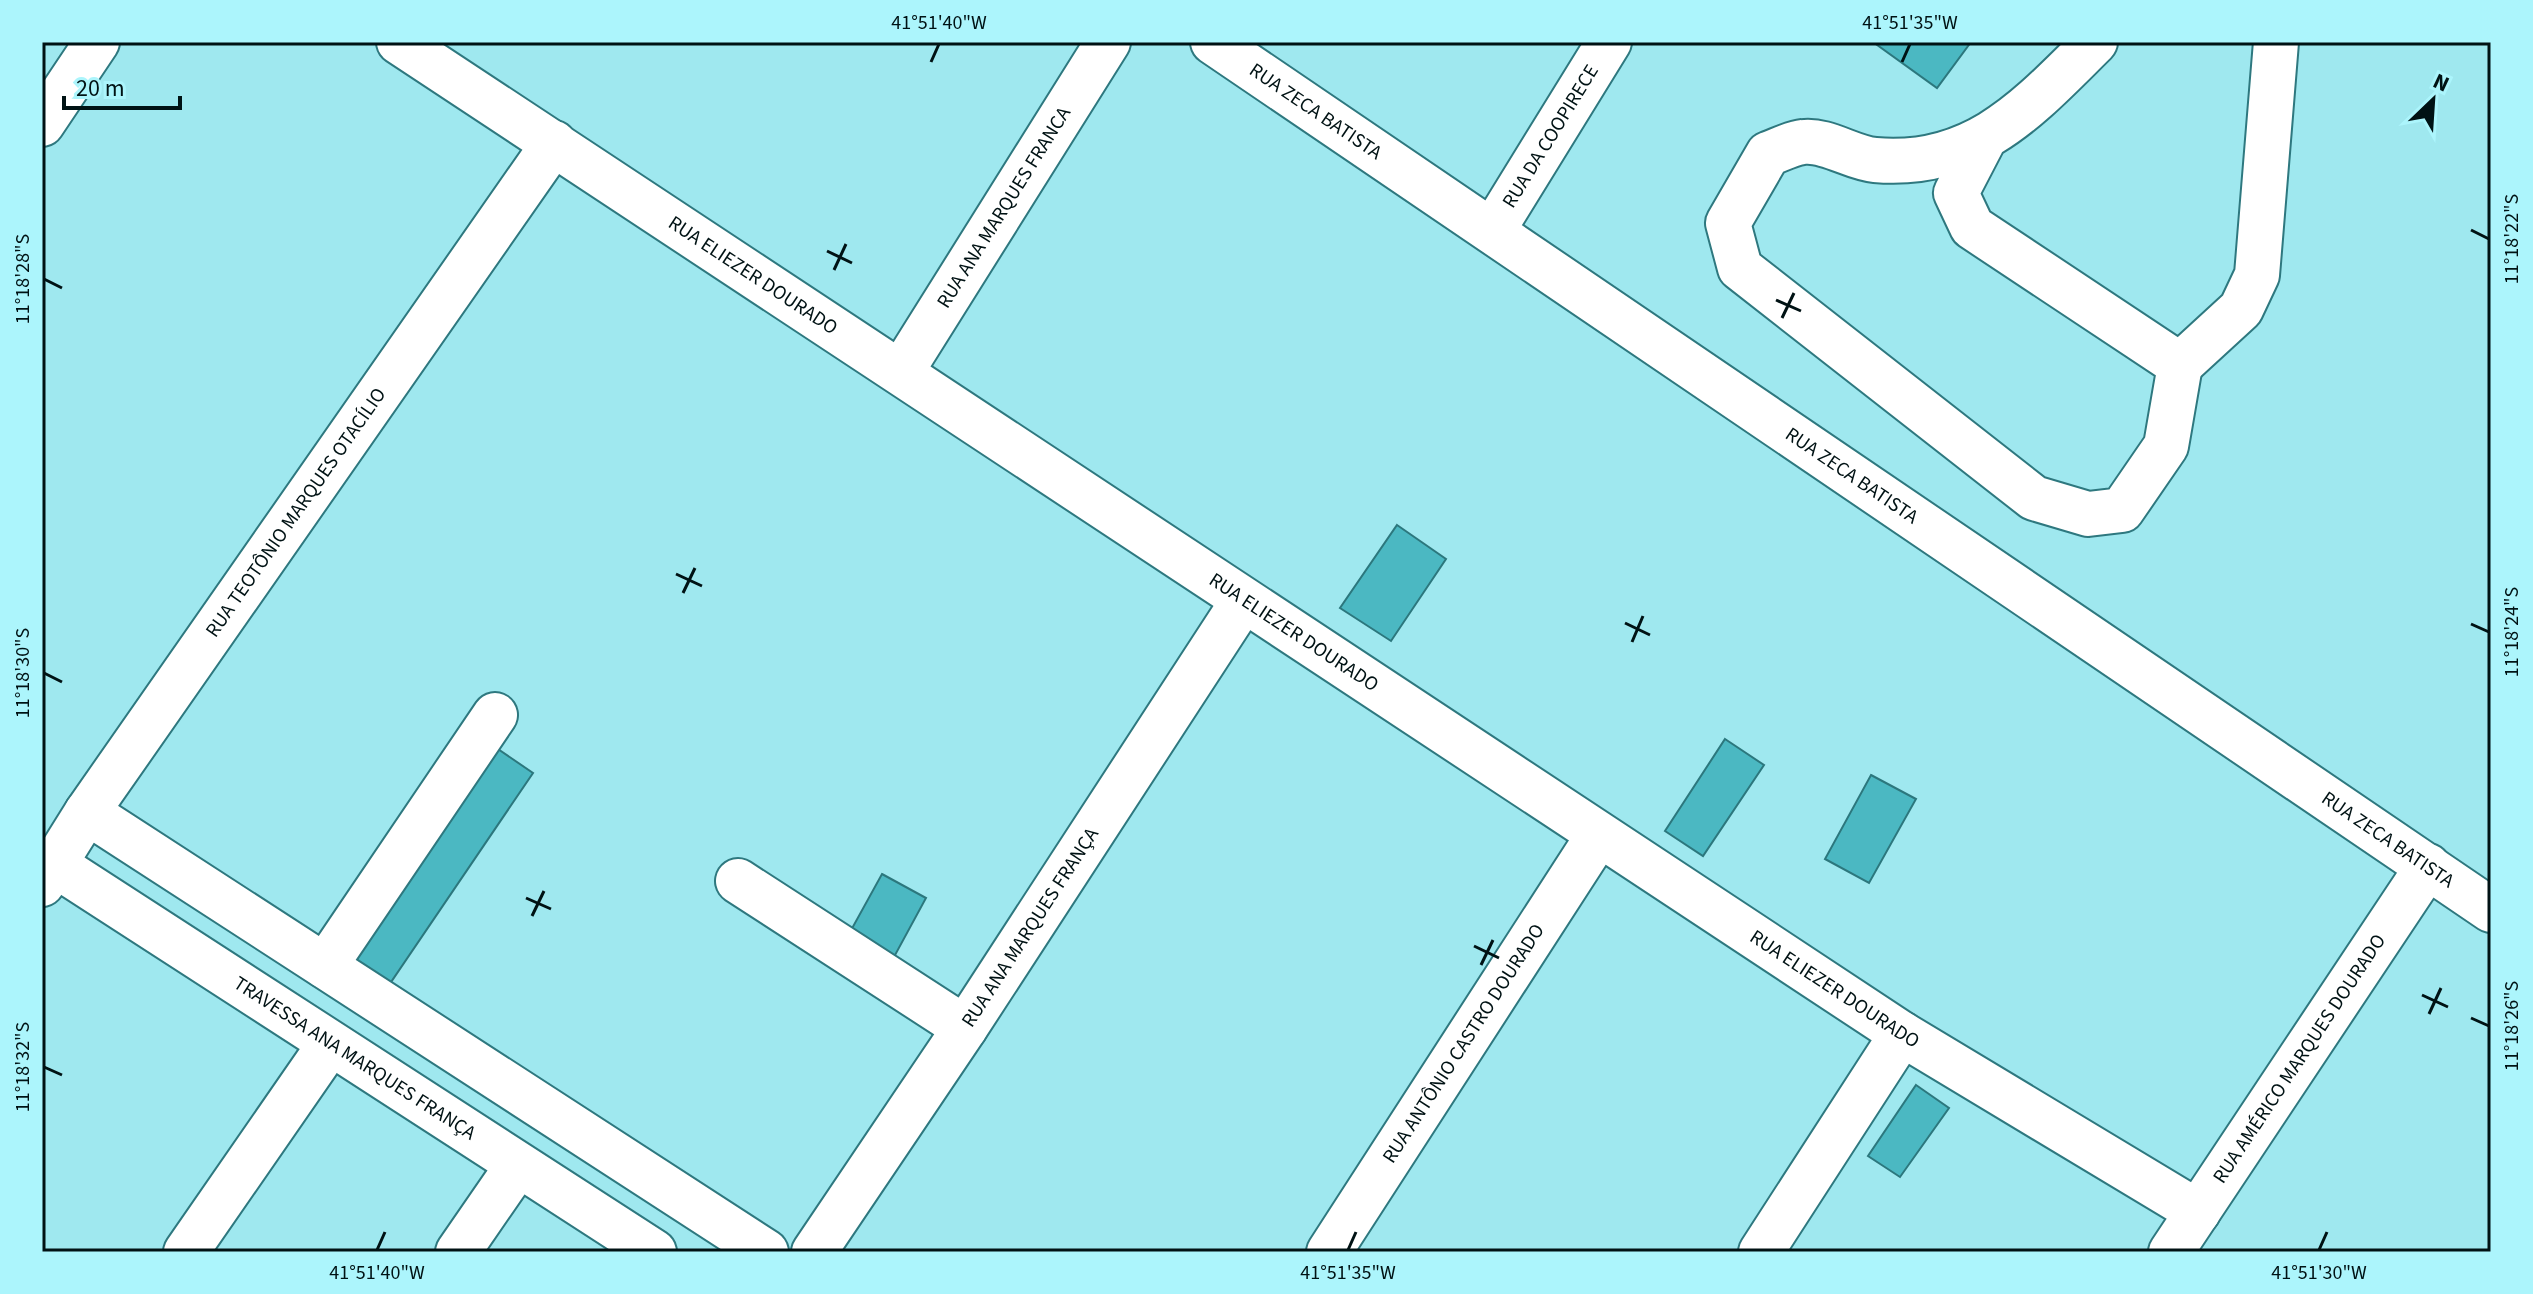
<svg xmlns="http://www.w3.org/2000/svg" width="2533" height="1294" font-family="'Source Sans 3',sans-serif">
	<rect width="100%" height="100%" fill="#9fe8ef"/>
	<path fill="#4bb8c2" stroke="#2c777d" stroke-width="2" d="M1873,42H1971L1937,88Z
		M1397,525L1446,559L1391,641L1340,608Z
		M1725,739L1764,765L1703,856L1665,831Z
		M495,747L533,773L389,985L351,958Z
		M1871,775L1916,799L1869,883L1825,859Z
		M882,874L926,898L894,957L850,932Z
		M1916,1085L1949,1108L1900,1177L1868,1156Z"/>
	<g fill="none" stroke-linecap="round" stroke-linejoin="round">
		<defs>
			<g id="minor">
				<path id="s1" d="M399,42L1902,1034L2198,1212"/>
				<path id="s2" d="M1213,42L2491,910"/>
				<path d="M42,124L97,42"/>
				<path d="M1983,141L1956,193L1972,227L2180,365L2166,446L2122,510L2088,514L2034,498L1740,268L1728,223L1768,154C1779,150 1792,143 1803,142C1826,139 1852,158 1875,160C1976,169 2030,106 2095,42"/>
				<path id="s3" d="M1493,230L1609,42"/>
				<path d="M2180,365L2241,309L2257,275L2276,42"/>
				<path id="s4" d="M901,372L1108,42"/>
				<path d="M87,812L766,1252"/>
				<path id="s5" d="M54,864L654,1252"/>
				<path d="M738,881L965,1028"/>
				<path id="s6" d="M42,884L87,812L554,143"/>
				<path d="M325,966L495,715"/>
				<path d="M186,1252L330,1044"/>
				<path d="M458,1252L518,1165"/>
				<path id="s7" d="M814,1252L965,1028L1243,601"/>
				<path id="s8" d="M1329,1252L1598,836"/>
				<path d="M1761,1252L1902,1034"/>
				<path id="s9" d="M2171,1252L2428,866"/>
			</g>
		</defs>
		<use href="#minor" stroke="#2e787f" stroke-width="48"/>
		<use href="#minor" stroke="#fff" stroke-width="44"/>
	</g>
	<path fill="none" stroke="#001214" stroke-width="3" d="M931,62L939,44M1902,62L1910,44M2471,230L2489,239M827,251L852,263M834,270L846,244M44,279L62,288M1776,300L1801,311M1782,318L1794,293M676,574L702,586M683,593L695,568M1625,623L1650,635M2471,624L2489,632M1632,642L1643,616M44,673L62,682M526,898L551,909M532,916L544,891M1474,946L1499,958M1481,965L1493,940M2422,995L2448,1007M2429,1014L2441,988M2471,1018L2489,1026M44,1067L62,1075M377,1250L385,1232M1348,1250L1356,1232M2319,1250L2327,1232"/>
	<g text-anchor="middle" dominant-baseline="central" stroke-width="6" stroke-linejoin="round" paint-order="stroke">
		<g font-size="20" fill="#001214" stroke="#acf5fc">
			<text stroke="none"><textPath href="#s2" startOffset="124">RUA ZECA BATISTA</textPath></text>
			<text stroke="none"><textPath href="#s3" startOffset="110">RUA DA COOPIRECE</textPath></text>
			<text stroke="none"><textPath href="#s4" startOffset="194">RUA ANA MARQUES FRANCA</textPath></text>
			<text stroke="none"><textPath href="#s1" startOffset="424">RUA ELIEZER DOURADO</textPath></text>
			<text stroke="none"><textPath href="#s2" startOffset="772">RUA ZECA BATISTA</textPath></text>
			<text stroke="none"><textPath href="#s6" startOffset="450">RUA TEOTÔNIO MARQUES OTACÍLIO</textPath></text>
			<text stroke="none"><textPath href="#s1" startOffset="1072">RUA ELIEZER DOURADO</textPath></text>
			<text stroke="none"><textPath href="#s2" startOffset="1420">RUA ZECA BATISTA</textPath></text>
			<text stroke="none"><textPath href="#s7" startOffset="390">RUA ANA MARQUES FRANÇA</textPath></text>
			<text stroke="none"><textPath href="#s1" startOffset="1720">RUA ELIEZER DOURADO</textPath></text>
			<text stroke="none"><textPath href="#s8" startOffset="248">RUA ANTÔNIO CASTRO DOURADO</textPath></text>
			<text stroke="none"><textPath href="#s5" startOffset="358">TRAVESSA ANA MARQUES FRANÇA</textPath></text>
			<text stroke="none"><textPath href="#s9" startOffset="232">RUA AMÉRICO MARQUES DOURADO</textPath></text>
		</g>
	</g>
	<rect width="2533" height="1294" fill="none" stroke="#acf5fc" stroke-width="88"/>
	<g transform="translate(2433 100) rotate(25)" stroke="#acf5fc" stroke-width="6" paint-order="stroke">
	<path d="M0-6L14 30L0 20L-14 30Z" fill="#001214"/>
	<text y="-12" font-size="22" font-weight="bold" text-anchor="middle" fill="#001214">N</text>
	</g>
	<path d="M64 96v12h116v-12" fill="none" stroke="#001214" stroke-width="4"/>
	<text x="76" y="96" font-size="24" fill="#001214" stroke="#acf5fc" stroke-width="6" paint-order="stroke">20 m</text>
	<rect x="44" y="44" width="2445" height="1206" fill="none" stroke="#001214" stroke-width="3"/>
	<g font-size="20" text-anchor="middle" fill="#001214">
		<text x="939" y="29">41°51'40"W</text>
		<text x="1910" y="29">41°51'35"W</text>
		<text transform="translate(2511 239) rotate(-90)" y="7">11°18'22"S</text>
		<text transform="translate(22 279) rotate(-90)" y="7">11°18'28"S</text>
		<text transform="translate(2511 632) rotate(-90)" y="7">11°18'24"S</text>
		<text transform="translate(22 673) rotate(-90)" y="7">11°18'30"S</text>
		<text transform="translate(2511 1026) rotate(-90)" y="7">11°18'26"S</text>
		<text transform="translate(22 1067) rotate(-90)" y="7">11°18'32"S</text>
		<text x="377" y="1279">41°51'40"W</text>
		<text x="1348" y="1279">41°51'35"W</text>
		<text x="2319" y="1279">41°51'30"W</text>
	</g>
</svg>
